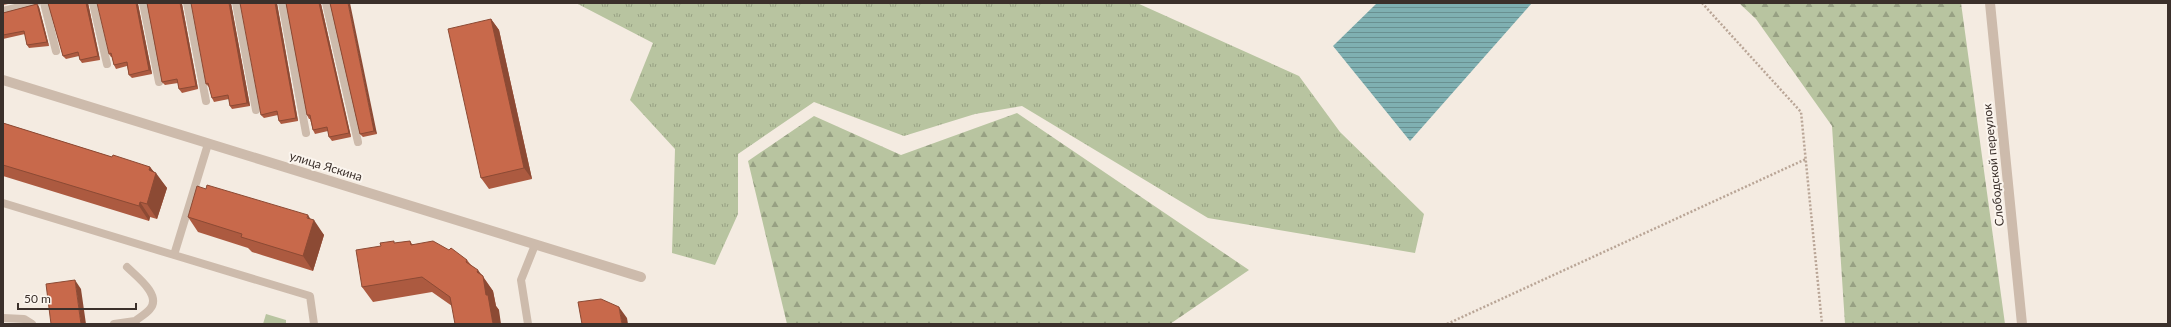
<svg xmlns="http://www.w3.org/2000/svg" width="2171" height="327" font-family="Lato,sans-serif">
	<defs>
		<pattern id="grass-tufts" width="24" height="20" patternUnits="userSpaceOnUse"><rect width="24" height="20" fill="#b8c4a0"/><path d="M3 7l-1-3M5 7V3M7 7l1-3M15 17l-1-3M17 17v-4M19 17l1-3" fill="none" stroke="#97a083"/></pattern>
		<pattern id="forest-firs" width="22" height="20" patternUnits="userSpaceOnUse"><rect width="22" height="20" fill="#b8c4a0"/><path d="M5 1l3.5 6h-7zM16 11l3.5 6h-7z" fill="#97a083"/></pattern>
		<pattern id="water-rules" width="6" height="5" patternUnits="userSpaceOnUse"><rect width="6" height="5" fill="#7fb0b2"/><path d="M0 2.5h6" fill="none" stroke="#699091"/></pattern>
	</defs>
	<rect width="100%" height="100%" fill="#f4ebe1"/>
	<path fill="url(#grass-tufts)" d="M576,3H1137L1299,76L1340,132L1424,214L1415,253L1208,218L1022,106L975,114L904,136L814,102L738,154V214L715,265L672,253L675,149L630,100L653,43Z"/>
	<path fill="url(#forest-firs)" d="M1739,3H1961L2005,324H1845L1832,126L1756,19Z
		M1017,113L1249,270L1170,324H787L748,161L814,116L901,155Z"/>
	<path fill="#b8c4a0" d="M266,314L286,320V324H263Z"/>
	<path fill="url(#water-rules)" d="M1377,3H1532L1410,141L1333,46Z"/>
	<g fill="none" stroke-linecap="round" stroke-linejoin="round">
		<path stroke="#b9a596" stroke-width="2.5" stroke-dasharray="2 2" stroke-linecap="butt" d="M1702,3L1801,112L1822,324
			M1447,324L1806,159"/>
		<path stroke="#cdbbac" stroke-width="8" d="M44,3L56,51
			M93,3L107,64
			M143,3L159,82
			M187,3L206,101
			M236,3L256,110
			M282,3L306,133
			M326,3L358,142
			M3,11L36,3
			M3,203L174,255L208,144
			M174,255L310,296L314,324
			M127,267C136,276 162,295 150,309C146,314 140,317 135,321L136,324
			M3,318L24,319L32,324
			M114,324L135,321
			M528,324L521,280L535,245"/>
		<path stroke="#cdbbac" stroke-width="10" d="M1990,3L2022,324
			M3,80L641,277"/>
	</g>
	<path fill="#ac5a40" d="M3,3H13L3,5Z
		M48,3H88L100,60L82,63L80,60L79,56L66,59L63,56Z
		M147,3H182V4L198,89L182,93L179,89L178,83L165,85L162,82Z
		M286,3H321V4L351,137L332,141L329,137L328,131L315,134L313,130L310,119H309L307,115Z
		M330,3L377,134L363,137L360,134Z
		M37,4L39,7L49,46L29,48L27,45L25,34L3,39V13Z
		M138,4L152,74L132,78L129,75L127,66L116,69L114,65L112,57H111L109,54Z
		M231,4L250,106L232,109L230,106L229,99L214,102L212,98L209,87L206,84Z
		M277,4L298,121L281,124L279,121L278,115L264,118L261,115Z
		M491,19L499,30L532,179L489,189L481,178Z
		M3,123L112,157L150,167L167,188L157,219L150,217L149,221L3,176Z
		M188,217L311,219L324,235L313,271L252,252L248,248L198,232Z
		M410,241L412,244L467,260L471,265L482,275L493,291L496,306L499,310L452,306L432,292L373,302L362,287L396,243Z"/>
	<path fill="#8c4a34" d="M86,3H88L100,60L98,56Z
		M136,3H138V4L152,74L149,70Z
		M180,3H182V4L198,89L196,86Z
		M229,3H231L250,106L247,103Z
		M275,3H277L298,121L296,118Z
		M319,3H321V4L351,137L349,133Z
		M348,3H350L377,134L374,131Z
		M37,4L39,7L49,46L47,42Z
		M491,19L499,30L532,179L524,168Z
		M150,167L156,175V173L167,188L157,219L147,204L149,170Z
		M140,202L150,217L149,221L139,206Z
		M308,215L313,223L314,220L324,235L313,271L303,256Z
		M478,270L493,291L496,306L499,310L501,324H493L486,295L477,272Z
		M75,280L81,289L86,324H81Z
		M619,307L627,318L628,324H622Z"/>
	<path fill="#c8694b" stroke="#8c4a34" d="M48,3H86L98,56L80,60L78,52L63,56Z
		M97,3H136L149,70L129,75L127,62L114,65L111,53L109,54Z
		M147,3H180L196,86L179,89L177,79L162,82Z
		M191,3H229L247,103L230,106L228,95L212,98L208,83L206,84Z
		M240,3H275L296,118L279,121L277,111L261,115Z
		M286,3H319L349,133L329,137L327,127L313,130L310,115H307Z
		M330,3H348L374,131L360,134Z
		M37,4L47,42L27,45L24,31L3,35V13Z
		M491,19L524,168L481,178L448,29Z
		M3,123L112,157L113,155L150,167L149,170L156,173L147,204L140,202L139,206L3,165Z
		M207,185L308,215L307,218L314,220L303,256L241,237L242,234L188,217L197,186L206,189Z
		M394,241V243L410,241L411,245L433,241L449,250L451,248L467,260L466,262L478,270L477,272L483,276L486,295H488L493,324H455L450,297L422,277L362,287L356,250L381,246L380,243Z
		M75,280L81,324H51L46,284Z
		M601,299L619,307L622,324H582L578,302Z"/>
	<g text-anchor="middle" dominant-baseline="central" stroke-width="4" stroke-linejoin="round" paint-order="stroke">
		<g font-size="12" fill="#3b302b" stroke="#fbf5ee">
			<text transform="translate(1993 165) rotate(-96)">Слободской переулок</text>
			<text transform="translate(326 166) rotate(17)">улица Яскина</text>
		</g>
	</g>
	<rect width="2171" height="327" fill="none" stroke="#3b302b" stroke-width="8"/>
	<path d="M18 303v6h118v-6" fill="none" stroke="#3b302b" stroke-width="2"/>
	<text x="24" y="303" font-size="12" fill="#3b302b" stroke="#fbf5ee" stroke-width="3" paint-order="stroke">50 m</text>
</svg>
